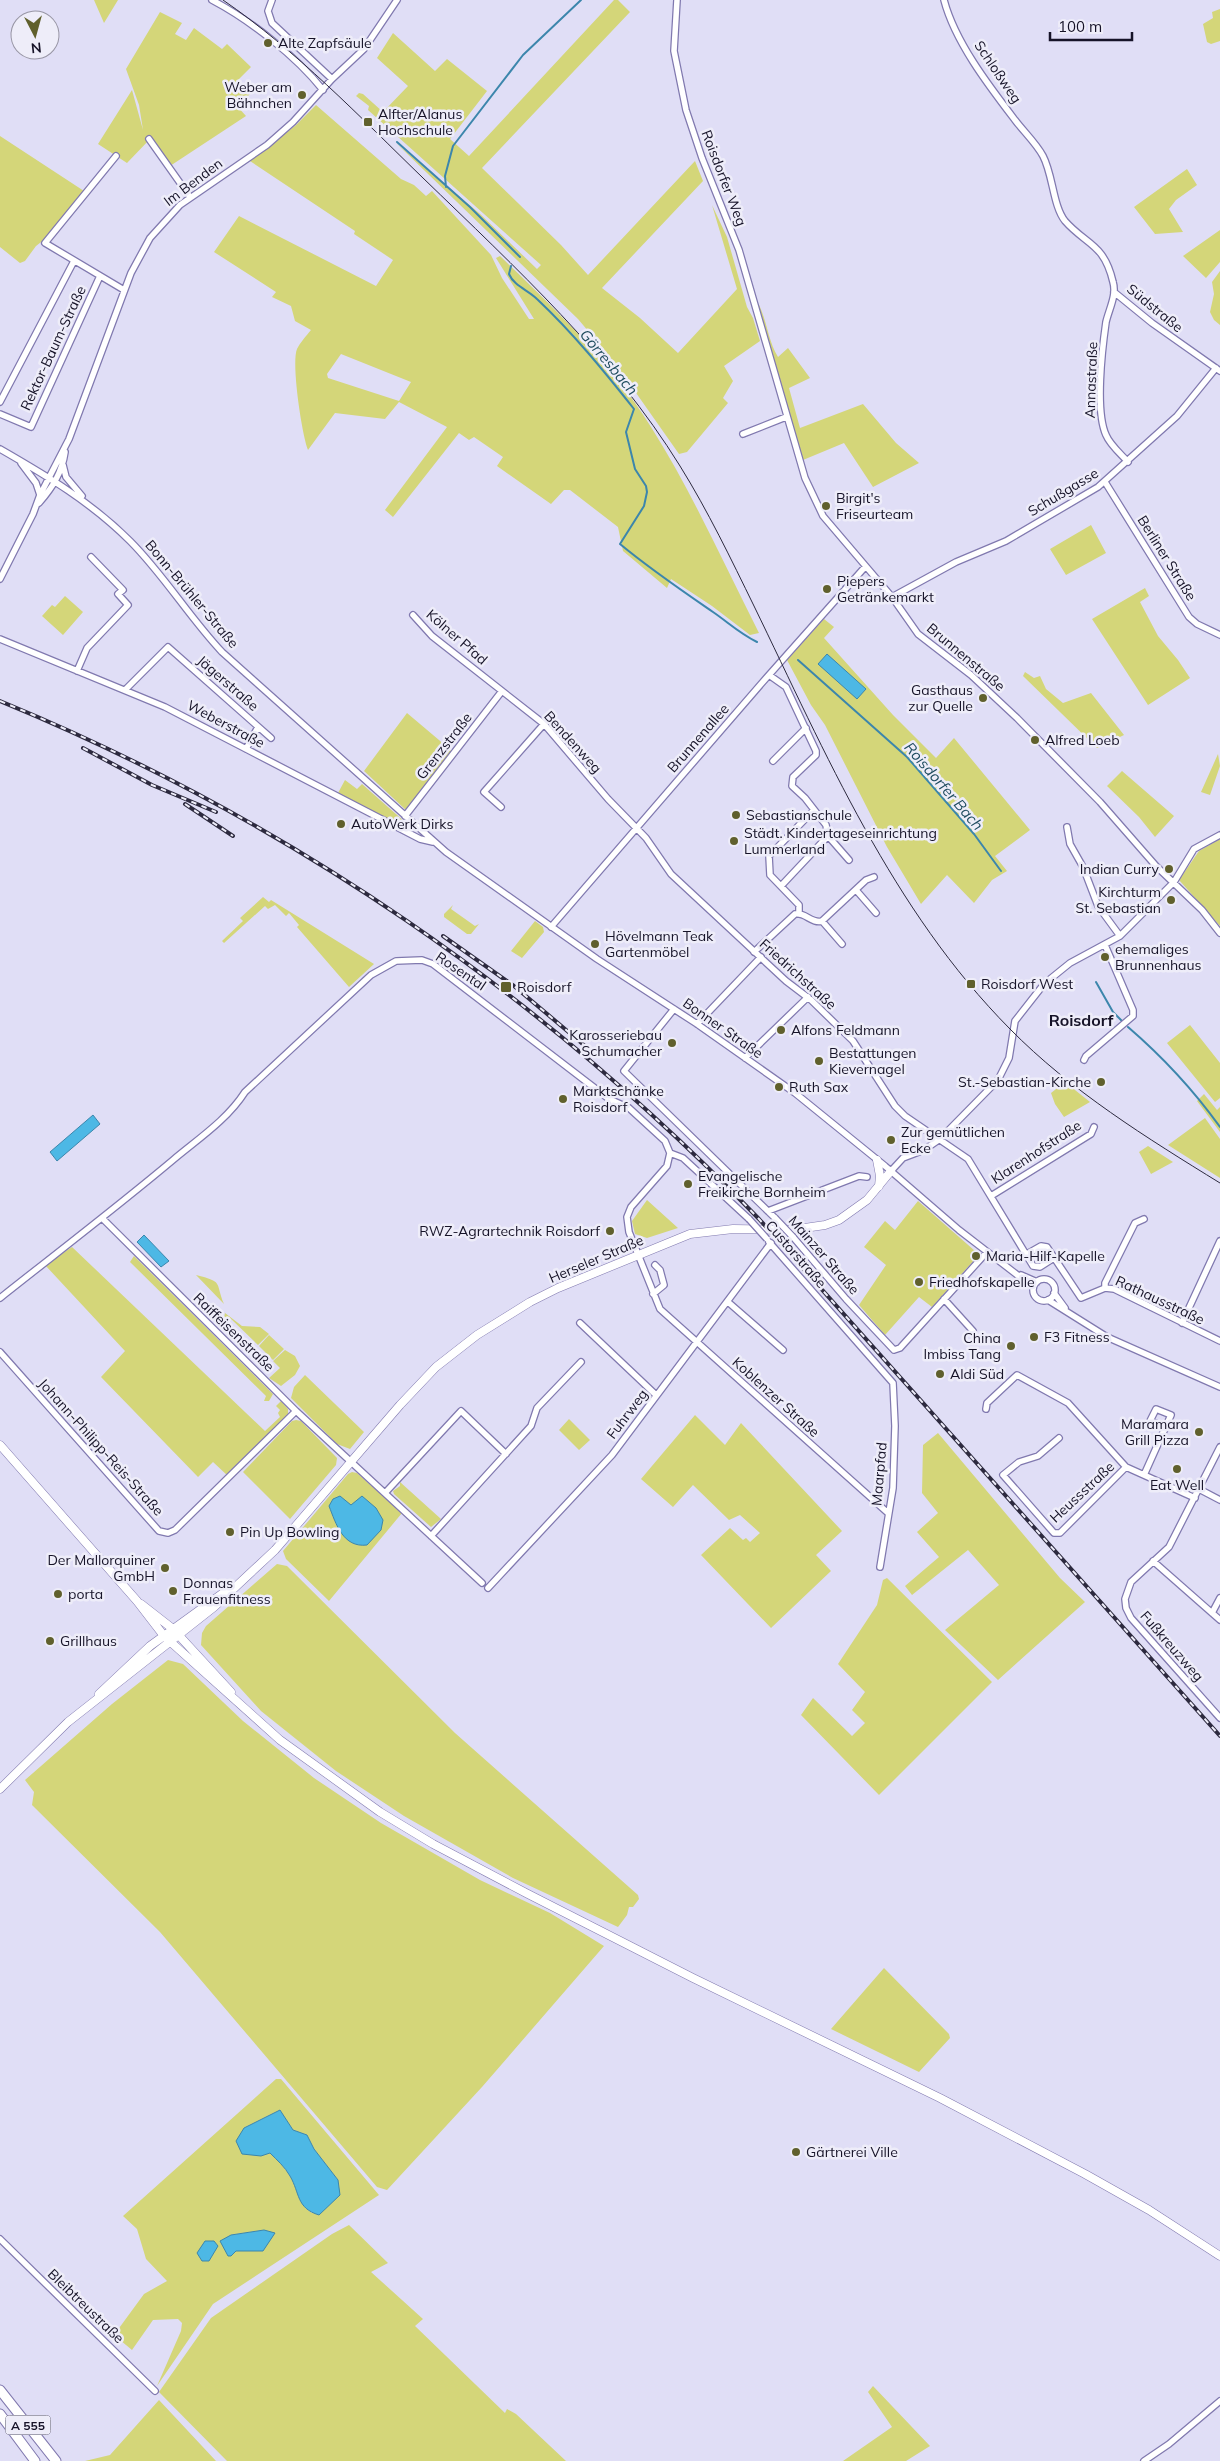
<svg xmlns="http://www.w3.org/2000/svg" width="1220" height="2461" font-family="Mulish,sans-serif">
	<rect width="100%" height="100%" fill="#e0def6"/>
	<path fill="#d4d679" fill-rule="evenodd" d="M94,0H118L104,23Z
		M614,0H618L630,12L482,168L561,245L588,275L695,161L703,181L602,288L640,318L678,353L737,289L712,205L727,237L747,307L753,318L760,341L724,366L733,381L723,398L728,403L687,452L679,454L615,363L578,319L396,143L479,213L537,269L541,265L368,110L369,106L356,96L359,93L363,94L383,112L408,86L377,58L393,33L435,71L447,59L487,91L450,139L469,156Z
		M1220,9V41L1211,44L1207,42L1203,24L1213,18L1212,12Z
		M160,12L182,23L175,34L186,40L194,28L222,49L227,44L251,67L238,80L250,94L237,106L246,116L170,166L151,138L127,163L98,144L132,90L143,130L139,105L126,69Z
		M316,105L401,179L414,185L426,196L432,191L491,255L502,278L529,319H534L496,258L500,256C554,308 611,362 651,427C692,492 724,564 759,633L750,635L712,606L671,579L667,588L623,551L618,527L570,490H564L551,504L497,466L503,457L474,437L469,440L459,433L393,517L385,510L447,427L399,402L385,419L335,413L308,450C302,435 291,363 297,349C300,343 306,336 311,330L295,321L291,306L272,297L276,292L214,252L239,216L376,286L393,260L354,234L355,231L250,161L296,125ZM341,354L411,382L399,401L328,378L327,374Z
		M0,136L84,191L45,239L36,246L25,261L20,263L0,247Z
		M1187,169L1197,185L1176,200L1169,209L1183,232L1155,234L1134,207Z
		M1220,230V262L1206,278L1183,256Z
		M1220,271V325L1214,320L1210,312L1214,294L1212,282Z
		M758,303C767,320 768,341 778,357L788,348L810,378L789,388L800,428L863,404L896,443L919,463L873,487L844,443L803,460L762,324Z
		M1091,525L1106,553L1066,575L1050,549Z
		M1145,588L1149,596L1140,602L1158,636L1178,660L1190,678L1148,705L1092,619Z
		M65,596L83,612L63,635L42,616L52,605L55,607Z
		M824,619L834,627L824,638L893,715L936,758L954,738L1030,830L995,856L1007,871L992,880L974,903L947,875L921,904L887,847L825,725L811,705L787,660Z
		M1025,672L1034,678L1040,676L1046,689L1063,703L1091,693L1124,735L1097,748L1023,676Z
		M407,713L452,751L407,811L364,771Z
		M1218,754L1220,766L1210,795L1201,792Z
		M1122,771L1174,816L1155,837L1139,817L1107,786Z
		M345,780L357,789L362,784L414,830L413,832L338,793Z
		M1220,839V926L1179,880L1199,851Z
		M263,897L269,902L271,900L374,964L349,987L297,927L299,925L289,913L286,916L275,905L268,909L265,906L224,943L222,941L243,921L240,918Z
		M453,905L451,909L475,926L479,924L471,934H467L444,917V914Z
		M535,921L543,927L544,932L522,958L511,951Z
		M1190,1025L1220,1063V1098L1215,1102L1167,1043Z
		M1065,1082L1090,1102L1064,1117L1055,1104L1051,1093Z
		M1204,1094L1217,1110L1220,1107V1132L1197,1101Z
		M1205,1118L1220,1139V1178L1168,1145Z
		M1148,1146L1173,1162L1151,1174L1139,1152Z
		M647,1200L678,1228L647,1238L635,1234L632,1221Z
		M918,1201L975,1251L972,1255L976,1258L932,1307L919,1297L885,1335L859,1305L886,1265L864,1247L885,1221L895,1230Z
		M72,1247L265,1431L280,1417L278,1413L280,1410L276,1406L281,1401L288,1409V1414L228,1476L213,1462L198,1477L101,1377L125,1351L45,1265Z
		M134,1256L273,1394L269,1401H264L266,1396L130,1262Z
		M196,1275C224,1282 215,1282 224,1304Z
		M225,1313L242,1326L260,1327L269,1334L258,1345L229,1317L224,1318Z
		M269,1335L284,1349L273,1360L259,1346Z
		M285,1350L295,1356L300,1366L295,1375L281,1386L269,1378L280,1368L273,1361Z
		M305,1375L364,1432L350,1449L337,1444L291,1398L294,1387Z
		M695,1415L725,1445L741,1423L842,1531L816,1555L831,1571L771,1628L701,1555L730,1528L743,1540L746,1538L750,1542L760,1533L740,1515L729,1520L693,1485L673,1507L641,1479Z
		M569,1419L590,1440L579,1450L559,1430Z
		M296,1420L301,1421L337,1458L336,1465L290,1519L243,1472L292,1421Z
		M938,1433L1060,1578L1085,1602L998,1680L945,1630L999,1585L968,1550L912,1595L905,1586L939,1557L917,1532L938,1513L922,1493L923,1445Z
		M352,1472L357,1473L402,1513L329,1601L286,1559L283,1551L348,1474Z
		M400,1482L441,1519L431,1527L394,1494L393,1491L400,1486Z
		M277,1564L287,1566L455,1733L638,1895L639,1899L633,1907H629L627,1915L618,1927L513,1878L404,1816L336,1771L261,1711L201,1645L202,1633L206,1626Z
		M887,1578L992,1682L879,1795L801,1715L813,1698L852,1736L865,1723L852,1710L865,1692L838,1664L877,1605L883,1580Z
		M168,1660L183,1664L243,1721L314,1778L381,1823L480,1880L550,1913L604,1946L482,2087L387,2190L377,2187L160,1932L32,1805L34,1792L25,1780L112,1704Z
		M884,1968L949,2034L950,2038L919,2072L831,2029Z
		M276,2079H281L379,2195L213,2304L157,2386L181,2331L182,2323L178,2319L153,2320L132,2350L114,2335L144,2294L167,2281L146,2259L137,2229L123,2216ZM280,2110L293,2130L307,2135L314,2149L338,2180L312,2213C298,2203 298,2189 290,2176C279,2157 259,2143 244,2128ZM264,2230L270,2237L263,2251H236L231,2235Z
		M349,2225L388,2263L371,2272L423,2319L415,2326L505,2413L507,2409L516,2414L566,2461H227L159,2392L211,2318L332,2234Z
		M873,2386L930,2446L906,2461H843L892,2427L868,2392Z
		M159,2400L216,2461H85L110,2455Z"/>
	<path fill="#4db8e5" stroke="#3c86ac" d="M827,654L866,689L857,699L818,664Z
		M93,1115L100,1124L57,1161L50,1152Z
		M144,1235L169,1261L161,1267L137,1242Z
		M340,1496L351,1505L362,1496L376,1508L383,1520L381,1530L367,1545C343,1548 336,1524 329,1506L333,1499Z
		M280,2110L293,2130L307,2135L314,2149L338,2180L340,2195L319,2215C296,2208 300,2193 290,2176C285,2167 277,2160 270,2153L261,2156L242,2154L236,2141L244,2128Z
		M264,2230L275,2233L263,2251H236L231,2256H228L220,2241L231,2235Z
		M205,2241H214L218,2246L209,2261H202L197,2253Z"/>
	<g fill="none" stroke-linecap="round" stroke-linejoin="round">
		<path stroke="#3c86ac" stroke-width="2" d="M397,142L470,207L520,257
			M446,187L445,176L453,146L523,55L581,0
			M511,266L509,274C514,286 528,290 537,299C573,333 604,371 634,409L626,432L635,469L646,486L647,492L644,506L620,544C650,569 681,590 713,612C729,623 739,633 757,642
			M798,660L907,757L974,834L1001,871
			M1096,982L1113,1012L1122,1021
			M1128,1027C1164,1058 1192,1088 1220,1127"/>
		<defs>
			<path id="minor" d="M212,0C250,20 296,56 323,90
				M272,0L268,11L272,23L332,79
				M677,0L674,51L686,110L702,158L739,250L805,478L823,516L892,597L918,634L971,675L1017,718L1100,802L1156,866L1202,910L1220,933
				M944,0C955,42 989,86 1015,120C1024,132 1036,143 1043,156C1053,175 1053,206 1065,221C1086,245 1104,243 1113,282C1117,295 1109,309 1106,322C1102,350 1095,411 1106,435C1110,445 1121,454 1128,462
				M149,139L190,197
				M116,156L45,243L124,290
				M1114,292L1152,323L1220,371
				M0,402L74,261
				M0,414L31,427L100,276
				M743,434L786,417
				M0,449C47,476 91,502 130,541C164,575 189,617 222,652L446,852L597,959L697,1024L795,1093L885,1166L959,1230L1033,1287
				M21,463L36,483L40,495
				M63,465L66,477L82,496
				M1105,482L1189,617L1197,624L1220,635
				M39,503C52,488 62,473 65,452
				M0,579L33,514L40,495L69,439L131,273L150,238L180,205L267,145L293,122L332,79L364,49L397,0
				M892,597L956,562L1006,541L1098,487L1177,416L1216,368
				M413,615L432,636L544,724L608,799L646,838L671,874L786,981L811,1000L853,1041L895,1106L905,1116L968,1159L1033,1266L1040,1267L1054,1258
				M0,639L165,707L420,839L433,842
				M77,671L87,648L128,605L118,594L123,590L91,557
				M769,675L786,687L816,751V755L793,777L792,786L805,798L826,825L828,836L849,860
				M125,690L168,647L271,738
				M246,749L258,727
				M773,761L806,728
				M501,807L484,792L544,724
				M405,816L502,691
				M1067,827L1070,844L1083,867L1098,906L1120,936
				M781,886L828,836
				M856,890L876,913
				M799,913V905L770,875L769,856L814,810
				M822,921L842,944
				M551,927L761,684L865,567
				M754,952L795,914C805,912 812,924 822,921L866,880L874,877
				M674,1009L624,1071L775,1218
				M697,1024L761,957
				M745,1058L808,997
				M1084,1060L1086,1056L1133,1016V1010L1105,945
				M670,1153L683,1158L749,1219
				M891,1171L903,1158L924,1150L940,1139L998,1080L1009,1058L1015,1021L1044,984L1070,963L1120,936L1174,882L1194,849L1220,835
				M991,1196L1091,1134L1094,1127
				M768,1211L859,1176L867,1177
				M103,1219L296,1411L482,1583
				M793,1237L846,1299L894,1350L900,1348L987,1252
				M769,1242L893,1383L895,1426L893,1488L880,1567
				M1027,1254L1041,1246L1047,1247L1081,1298L1105,1288L1114,1289L1220,1341
				M1021,1275L1037,1282
				M1033 1290a11 11 0 1 1 22 0a11 11 0 1 1-22 0Z
				M1105,1288V1283L1135,1223L1144,1219
				M1054,1293L1065,1308
				M653,1294L664,1285L660,1270L655,1265
				M0,1298C58,1252 117,1207 173,1160C198,1139 227,1120 245,1092L371,975L396,961L422,960L433,964L609,1099L629,1108L665,1141L670,1153L667,1166L631,1207L627,1217L629,1232L660,1309L888,1513
				M944,1299L973,1331
				M1048,1300L1107,1337L1220,1387
				M728,1302L783,1350
				M580,1323L656,1395
				M1182,1323L1220,1241
				M0,1352L159,1531L168,1533L175,1530L296,1411
				M986,1409L987,1403L1017,1375L1068,1403L1126,1467L1195,1498
				M1059,1438L1038,1456L1019,1462L1003,1475L1054,1533H1060L1126,1467
				M1220,1447L1169,1547L1131,1582L1125,1599L1126,1608L1131,1618L1220,1718
				M1144,1475L1171,1415L1156,1409L1150,1421L1165,1427
				M1199,1489L1220,1500
				M385,1493L461,1411L506,1454
				M431,1536L531,1426L537,1408L581,1362
				M1153,1561L1220,1620
				M488,1588L612,1455L771,1243
				M1212,1613L1220,1598
				M0,2239L155,2391
				M1144,2461L1169,2444L1220,2401"/>
			<path id="major" d="M877,1160L880,1176L879,1186
				M0,1445L137,1601L164,1636L280,1740L380,1812L433,1844L526,1893L693,1978L940,2098L1085,2174L1149,2210L1220,2256
				M141,1604L173,1629L231,1692
				M99,1694L150,1646L226,1591
				M0,1789L68,1722L214,1607L275,1550L400,1405L436,1367L477,1335L530,1302L558,1288L690,1234L733,1229L791,1230L825,1225L839,1220L867,1200L891,1171"/>
			<path id="highway" d="M0,2390L56,2461
				M0,2414L35,2461"/>
		</defs>
		<use href="#minor" stroke="#8079af" stroke-width="8"/>
		<use href="#major" stroke="#8079af" stroke-width="9"/>
		<use href="#highway" stroke="#8079af" stroke-width="11"/>
		<use href="#minor" stroke="#fff" stroke-width="5.5"/>
		<use href="#major" stroke="#fff" stroke-width="8"/>
		<use href="#highway" stroke="#fff" stroke-width="9"/>
		<path stroke="#2d2a3f" stroke-width="1" d="M223,0C297,51 359,116 423,178C516,268 612,356 680,466C708,511 731,559 754,606C826,754 892,910 1010,1029C1071,1091 1147,1138 1220,1183"/>
		<defs>
			<path id="rail" d="M0,701C287,819 544,996 759,1219L1220,1736
				M83,748L152,785L216,812
				M185,804L233,836
				M443,936L514,986L591,1051"/>
		</defs>
		<use href="#rail" stroke="#2d2a3f" stroke-width="4"/>
		<use href="#rail" stroke="#eeedf9" stroke-width="2" stroke-dasharray="5.5" stroke-linecap="butt"/>
		<defs>
			<path id="minor-bridge" d="M775,1218L793,1237
				M749,1219L767,1239"/>
		</defs>
		<use href="#minor-bridge" stroke="#8079af" stroke-width="8" stroke-linecap="butt"/>
		<use href="#minor-bridge" stroke="#fff" stroke-width="5.5"/>
	</g>
	<g fill="#60602d" stroke="#eeedf9" stroke-width="2">
		<circle cx="268" cy="43" r="5"/>
		<circle cx="302" cy="95" r="5"/>
		<rect x="363" y="117" width="10" height="10" rx="2.5"/>
		<circle cx="826" cy="506" r="5"/>
		<circle cx="827" cy="589" r="5"/>
		<circle cx="983" cy="698" r="5"/>
		<circle cx="1035" cy="740" r="5"/>
		<circle cx="736" cy="815" r="5"/>
		<circle cx="341" cy="824" r="5"/>
		<circle cx="734" cy="841" r="5"/>
		<circle cx="1169" cy="869" r="5"/>
		<circle cx="1171" cy="900" r="5"/>
		<circle cx="595" cy="944" r="5"/>
		<circle cx="1105" cy="957" r="5"/>
		<rect x="966" y="979" width="10" height="10" rx="2.5"/>
		<rect x="500" y="981" width="12" height="12" rx="2.5"/>
		<circle cx="781" cy="1030" r="5"/>
		<circle cx="672" cy="1043" r="5"/>
		<circle cx="819" cy="1061" r="5"/>
		<circle cx="1101" cy="1082" r="5"/>
		<circle cx="779" cy="1087" r="5"/>
		<circle cx="563" cy="1099" r="5"/>
		<circle cx="891" cy="1140" r="5"/>
		<circle cx="688" cy="1184" r="5"/>
		<circle cx="610" cy="1231" r="5"/>
		<circle cx="976" cy="1256" r="5"/>
		<circle cx="919" cy="1282" r="5"/>
		<circle cx="1034" cy="1337" r="5"/>
		<circle cx="1011" cy="1346" r="5"/>
		<circle cx="940" cy="1374" r="5"/>
		<circle cx="1199" cy="1432" r="5"/>
		<circle cx="1177" cy="1469" r="5"/>
		<circle cx="230" cy="1532" r="5"/>
		<circle cx="165" cy="1568" r="5"/>
		<circle cx="173" cy="1591" r="5"/>
		<circle cx="58" cy="1594" r="5"/>
		<circle cx="50" cy="1641" r="5"/>
		<circle cx="796" cy="2152" r="5"/>
	</g>
	<g text-anchor="middle" dominant-baseline="central" stroke-width="5" stroke-linejoin="round" paint-order="stroke">
		<rect fill="#eeedf9" stroke="#575467" stroke-width="1" x="5.5" y="2415.5" width="45" height="19" rx="4"/>
		<g font-size="12" font-weight="bold" fill="#161328">
			<text x="28" y="2425">A 555</text>
		</g>
		<g font-size="14" fill="#161328" stroke="#eeedf9" text-anchor="start">
			<text x="278" y="43">Alte Zapfsäule</text>
			<text x="292" y="87" text-anchor="end">Weber am<tspan x="292" dy="16">Bähnchen</tspan></text>
			<text x="378" y="114">Alfter/Alanus<tspan x="378" dy="16">Hochschule</tspan></text>
			<text x="836" y="498">Birgit's<tspan x="836" dy="16">Friseurteam</tspan></text>
			<text x="837" y="581">Piepers<tspan x="837" dy="16">Getränkemarkt</tspan></text>
			<text x="973" y="690" text-anchor="end">Gasthaus<tspan x="973" dy="16">zur Quelle</tspan></text>
			<text x="1045" y="740">Alfred Loeb</text>
			<text x="746" y="815">Sebastianschule</text>
			<text x="351" y="824">AutoWerk Dirks</text>
			<text x="744" y="833">Städt. Kindertageseinrichtung<tspan x="744" dy="16">Lummerland</tspan></text>
			<text x="1159" y="869" text-anchor="end">Indian Curry</text>
			<text x="1161" y="892" text-anchor="end">Kirchturm<tspan x="1161" dy="16">St. Sebastian</tspan></text>
			<text x="605" y="936">Hövelmann Teak<tspan x="605" dy="16">Gartenmöbel</tspan></text>
			<text x="1115" y="949">ehemaliges<tspan x="1115" dy="16">Brunnenhaus</tspan></text>
			<text x="981" y="984">Roisdorf West</text>
			<text x="517" y="987">Roisdorf</text>
			<text x="791" y="1030">Alfons Feldmann</text>
			<text x="662" y="1035" text-anchor="end">Karosseriebau<tspan x="662" dy="16">Schumacher</tspan></text>
			<text x="829" y="1053">Bestattungen<tspan x="829" dy="16">Kievernagel</tspan></text>
			<text x="1091" y="1082" text-anchor="end">St.-Sebastian-Kirche</text>
			<text x="789" y="1087">Ruth Sax</text>
			<text x="573" y="1091">Marktschänke<tspan x="573" dy="16">Roisdorf</tspan></text>
			<text x="901" y="1132">Zur gemütlichen<tspan x="901" dy="16">Ecke</tspan></text>
			<text x="698" y="1176">Evangelische<tspan x="698" dy="16">Freikirche Bornheim</tspan></text>
			<text x="600" y="1231" text-anchor="end">RWZ-Agrartechnik Roisdorf</text>
			<text x="986" y="1256">Maria-Hilf-Kapelle</text>
			<text x="929" y="1282">Friedhofskapelle</text>
			<text x="1044" y="1337">F3 Fitness</text>
			<text x="1001" y="1338" text-anchor="end">China<tspan x="1001" dy="16">Imbiss Tang</tspan></text>
			<text x="950" y="1374">Aldi Süd</text>
			<text x="1189" y="1424" text-anchor="end">Maramara<tspan x="1189" dy="16">Grill Pizza</tspan></text>
			<text x="1177" y="1485" text-anchor="middle">Eat Well</text>
			<text x="240" y="1532">Pin Up Bowling</text>
			<text x="155" y="1560" text-anchor="end">Der Mallorquiner<tspan x="155" dy="16">GmbH</tspan></text>
			<text x="183" y="1583">Donnas<tspan x="183" dy="16">Frauenfitness</tspan></text>
			<text x="68" y="1594">porta</text>
			<text x="60" y="1641">Grillhaus</text>
			<text x="806" y="2152">Gärtnerei Ville</text>
		</g>
		<g font-size="14" fill="#161328" stroke="#eeedf9">
			<text transform="translate(998 72) rotate(56)">Schloßweg</text>
			<text transform="translate(724 178) rotate(69)">Roisdorfer Weg</text>
			<text transform="translate(193 182) rotate(-37)">Im Benden</text>
			<text transform="translate(1155 308) rotate(39)">Südstraße</text>
			<text transform="translate(53 348) rotate(-65)">Rektor-Baum-Straße</text>
			<text transform="translate(1091 380) rotate(-88)">Annastraße</text>
			<text transform="translate(1063 492) rotate(-31)">Schußgasse</text>
			<text transform="translate(1167 558) rotate(58)">Berliner Straße</text>
			<text transform="translate(192 594) rotate(50)">Bonn-Brühler-Straße</text>
			<text transform="translate(457 637) rotate(41)">Kölner Pfad</text>
			<text transform="translate(966 657) rotate(40)">Brunnenstraße</text>
			<text transform="translate(228 683) rotate(41)">Jägerstraße</text>
			<text transform="translate(226 724) rotate(28)">Weberstraße</text>
			<text transform="translate(698 738) rotate(-49)">Brunnenallee</text>
			<text transform="translate(573 742) rotate(48)">Bendenweg</text>
			<text transform="translate(444 746) rotate(-52)">Grenzstraße</text>
			<text transform="translate(461 971) rotate(34)">Rosental</text>
			<text transform="translate(798 974) rotate(42)">Friedrichstraße</text>
			<text transform="translate(723 1028) rotate(35)">Bonner Straße</text>
			<text transform="translate(1036 1152) rotate(-33)">Klarenhofstraße</text>
			<text transform="translate(796 1254) rotate(49)">Custorstraße</text>
			<text transform="translate(824 1255) rotate(49)">Mainzer Straße</text>
			<text transform="translate(596 1259) rotate(-23)">Herseler Straße</text>
			<text transform="translate(1160 1300) rotate(25)">Rathausstraße</text>
			<text transform="translate(234 1332) rotate(44)">Raiffeisenstraße</text>
			<text transform="translate(776 1397) rotate(42)">Koblenzer Straße</text>
			<text transform="translate(627 1414) rotate(-53)">Fuhrweg</text>
			<text transform="translate(101 1447) rotate(48)">Johann-Philipp-Reis-Straße</text>
			<text transform="translate(879 1474) rotate(-85)">Maarpfad</text>
			<text transform="translate(1082 1492) rotate(-43)">Heussstraße</text>
			<text transform="translate(1172 1646) rotate(49)">Fußkreuzweg</text>
			<text transform="translate(86 2306) rotate(44)">Bleibtreustraße</text>
		</g>
		<g font-size="15" font-style="italic" fill="#1e4b5e" stroke="#eeedf9">
			<text transform="translate(609 362) rotate(50)">Görresbach</text>
			<text transform="translate(944 786) rotate(49)">Roisdorfer Bach</text>
		</g>
		<g font-size="16" font-weight="bold" fill="#161328" stroke="#eeedf9">
			<text x="1081" y="1020">Roisdorf</text>
		</g>
	</g>
	<g transform="translate(35 35) rotate(174)"><circle r="24" fill="#eeedf9" stroke="#9896a5"/>
	<path d="M0-4L9 19L0 12L-9 19Z" fill="#60602d"/>
	<text y="-8" font-size="14" font-weight="bold" text-anchor="middle" fill="#161328">N</text>
	</g>
	<path d="M1050 32v8h82v-8" fill="none" stroke="#161328" stroke-width="2.5"/>
	<text x="1058" y="32" font-size="15" fill="#161328" stroke="#eeedf9" stroke-width="4" paint-order="stroke">100 m</text>
</svg>
